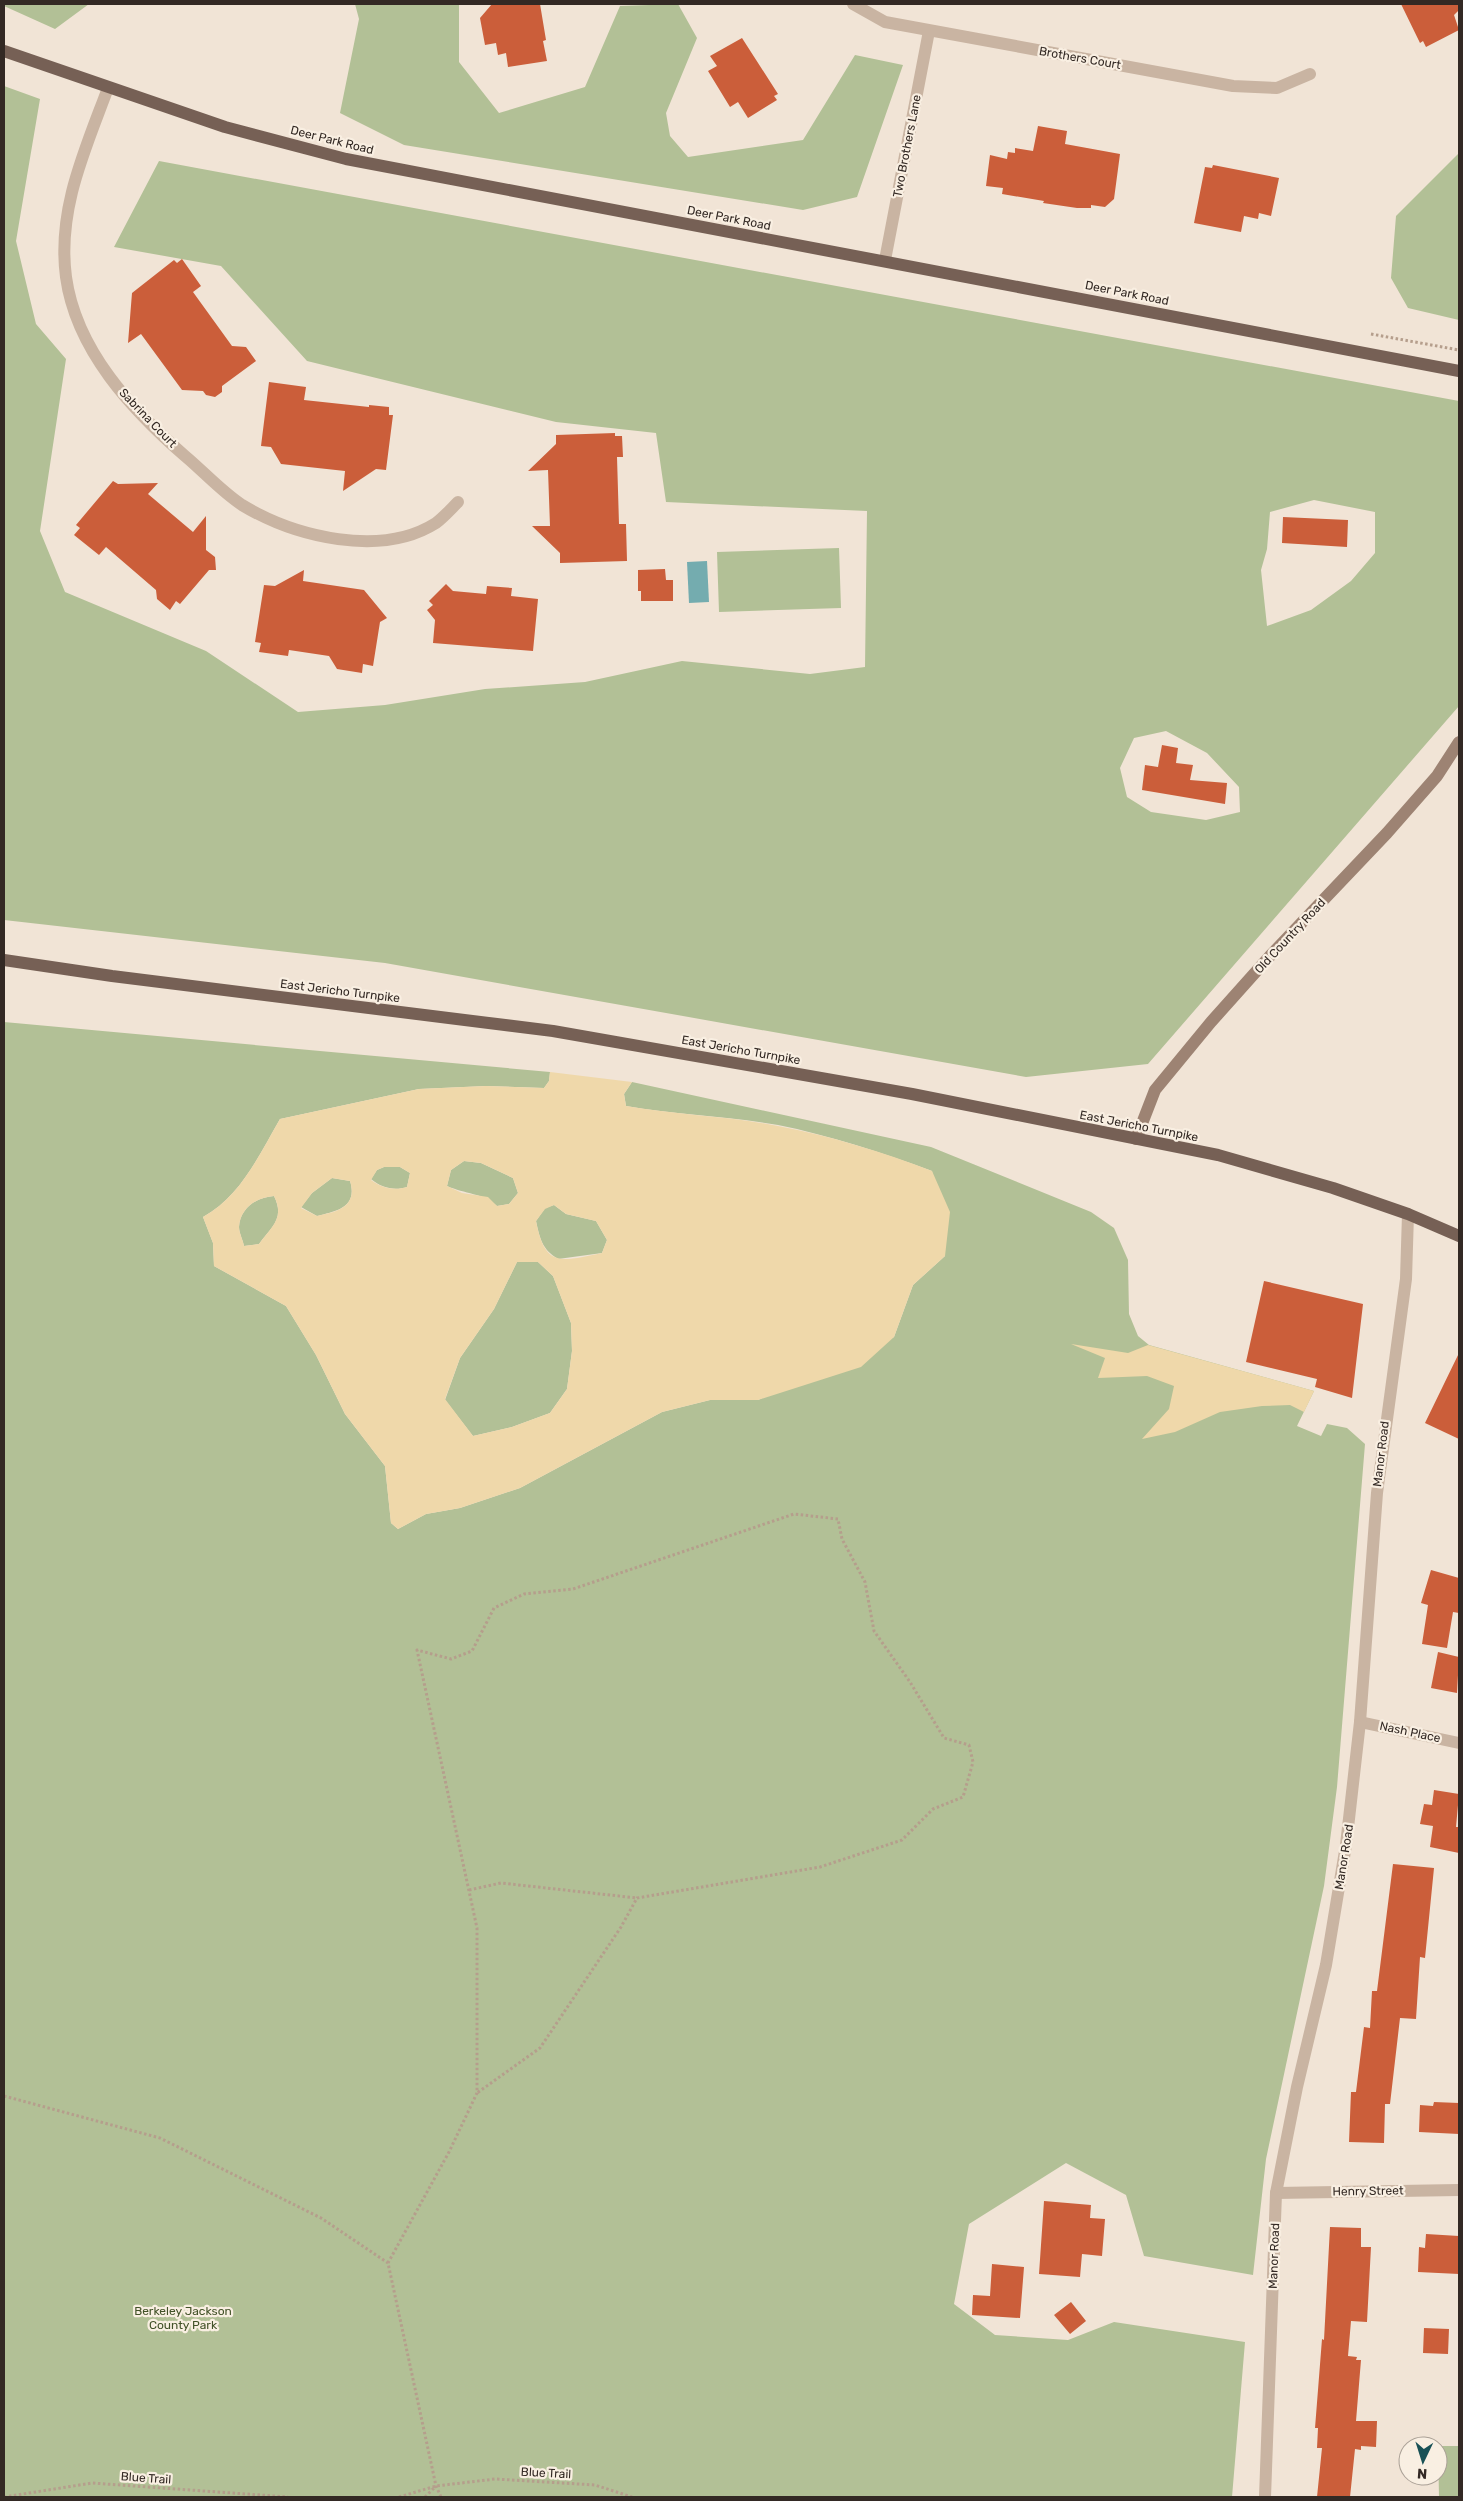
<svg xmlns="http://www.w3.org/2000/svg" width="1463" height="2501" font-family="Rubik,sans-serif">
	<rect width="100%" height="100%" fill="#f1e4d6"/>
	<path fill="#b2c096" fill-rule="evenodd" d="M4,4H89L55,29L4,6Z
		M355,4H459V62L499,113L585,87L620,6L678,4L697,38L666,113L670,136L688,157L803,140L855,55L903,65L857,197L803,210L404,145L340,113L359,19Z
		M4,86L40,99L16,241L36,324L66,359L40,531L65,592L206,651L298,712L385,705L485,689L585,682L682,661L810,674L865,667L867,511L666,502L656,433L556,422L307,361L221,266L114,247L159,161L1459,401V706L1148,1064L1026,1077L385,963L4,920ZM1314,500L1375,512V553L1351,581L1311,610L1267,626L1261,570L1267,549L1270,512ZM1166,731L1207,753L1239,787L1240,812L1206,820L1151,812L1127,797L1120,768L1134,738Z
		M1459,153V320L1408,308L1391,278L1396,216Z
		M839,548L841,608L719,612L717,552Z
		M4,1022L550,1072L549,1081L544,1088L486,1086L419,1089L280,1119C259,1155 241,1196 203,1217L213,1243L214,1266L286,1306L316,1355L345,1414L385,1466L391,1523L398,1529L426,1514L460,1508L520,1488L662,1412L710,1400H758L894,1337L913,1285L945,1256L932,1171C884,1153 828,1135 778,1125C728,1116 676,1115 626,1106L624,1094L632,1082L931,1147L1091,1212L1114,1228L1128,1260L1129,1314L1138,1336L1149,1345L1314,1391L1297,1426L1321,1436L1327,1424L1347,1428L1365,1444L1337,1787L1324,1886L1266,2159L1253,2275L1144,2256L1126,2195L1066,2163L969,2224L954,2304L995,2335L1068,2340L1114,2322L1245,2342L1232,2497H4Z
		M464,1161L481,1163L513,1178L518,1193L509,1204L497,1206C483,1193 465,1194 447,1186L451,1170Z
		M384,1167H400L410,1173L407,1187C394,1191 382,1188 371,1179L377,1170Z
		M332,1178L350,1181C358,1207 337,1211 317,1216L301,1207L312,1193Z
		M274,1196C285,1219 272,1226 259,1244L244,1246C243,1240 239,1233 239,1227C240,1208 257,1197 274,1196Z
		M554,1205L566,1214L596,1221L607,1240L602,1253L558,1259C542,1249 540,1239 536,1221L545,1208Z
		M517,1262H538L553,1276L571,1323L572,1351L567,1389L550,1413L512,1427L473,1436L445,1400L460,1358L494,1309Z
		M1434,2446H1459V2497H1439L1438,2446Z"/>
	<path fill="#efd8aa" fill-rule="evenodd" d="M550,1072L632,1082L624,1094L626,1106C677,1115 728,1116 778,1126C830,1136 883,1152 932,1171L950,1212L945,1256L913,1285L894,1337L861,1367L758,1400H710L662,1412L520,1488L460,1508L426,1514L398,1529L391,1523L385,1466L345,1414L316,1355L286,1306L214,1266L213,1243L203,1217C241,1196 259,1155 280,1119L419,1089L486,1086L544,1088L549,1081ZM464,1161L481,1163L513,1178L518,1193L509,1204L497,1206L488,1197L462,1193L447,1186L451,1170ZM384,1167H400L410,1173L407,1187C394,1191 382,1188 371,1180L377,1170ZM332,1178L350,1181C358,1207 337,1212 317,1216L301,1208L312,1193ZM274,1196C285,1218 272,1226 259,1244L244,1246C243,1240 239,1233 239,1227C240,1208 257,1197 274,1196ZM554,1205L566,1214L596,1221L607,1240L602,1253C562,1261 545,1269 536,1221L545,1209ZM517,1262H538L553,1276L571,1323L572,1351L567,1389L550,1413L512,1427L473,1436L445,1399L460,1358L494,1309Z
		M1071,1344L1128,1353L1148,1345L1314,1391L1304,1412L1290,1405L1262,1406L1220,1412L1175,1432L1142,1439L1169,1409L1174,1386L1147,1376L1098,1378L1105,1358Z"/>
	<path fill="#74acaf" d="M707,561L709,602L689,603L687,562Z"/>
	<path fill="#cb5e3a" d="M492,4H540L546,40L543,41L547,61L508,67L506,53L498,55L496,43L485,45L480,18Z
		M1401,4H1459V10L1454,15L1459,30L1426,47L1423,41L1420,43Z
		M742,38L778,94L774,96L777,100L748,118L738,102L730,107L708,71L717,66L710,56Z
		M1038,126L1067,131L1065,144L1120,154L1114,199L1105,207L1091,205V208H1077L1043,203L1044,201L1002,194L1003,188L986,186L990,155L1007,159L1008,152L1015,153V148L1033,151Z
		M1213,165L1279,178L1271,216L1259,213L1258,219L1244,216L1241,232L1194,223L1205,167L1212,168Z
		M182,259L201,286L193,292L232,346L246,347L256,361L222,386V392L215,397L206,395L203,391L182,390L141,334L128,343L132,293L174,260L177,263Z
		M269,382L306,387L304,400L369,407V405L389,407V415H393L386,470L376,469L343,491L345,471L281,464L271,447L261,446Z
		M615,433V436H622L623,457H617L619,524H626L627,561L560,563V553L532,526H550L548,470L528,471L556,444V435Z
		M113,481L118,484L158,483L148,494L193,532L206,516V550L215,557L216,570H209L180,604L176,601L170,610L157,599L156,590L149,584L106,547L99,555L74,535L80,528L76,525Z
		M1283,517L1348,520L1347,547L1282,543Z
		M665,569L666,580H673V601H641V591H638V570Z
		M304,570L303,581L364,590L387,618L380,622L373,666L363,664L362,673L337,669L329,656L289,650L288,656L259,652L261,643L255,642L264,585L275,586Z
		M446,584L453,591L486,594L487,586L512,588L511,596L538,599L533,651L433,643L435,620L427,610L433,605L429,601Z
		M1162,745L1178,748L1176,763L1193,765L1190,780L1227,783L1225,804L1142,790L1145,765L1158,767Z
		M1264,1281L1363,1304L1352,1398L1315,1387L1317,1379L1246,1362Z
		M1459,1353V1439L1425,1423Z
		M1431,1570L1459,1578V1613L1453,1612L1447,1648L1422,1644L1428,1605L1421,1603Z
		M1438,1652L1459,1657L1457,1693L1431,1688Z
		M1434,1790L1459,1794L1456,1827H1459V1853L1430,1847L1433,1826L1420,1824L1424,1804L1432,1805Z
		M1393,1864L1434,1868L1425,1958L1420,1957L1416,2019L1400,2018L1390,2104H1385L1384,2143L1349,2142L1351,2092H1356L1364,2027L1370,2028L1372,1991H1377Z
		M1434,2102L1459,2103V2134L1419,2132L1420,2105L1433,2106Z
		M1044,2201L1091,2205L1090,2218L1105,2219L1102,2256L1082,2254L1080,2277L1039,2274Z
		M1330,2227L1361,2228V2247H1371L1367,2322L1351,2321L1348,2356L1357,2357L1356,2360H1361L1356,2421H1377L1376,2447L1361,2446V2450L1355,2449L1350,2497H1317L1322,2448H1317L1318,2428H1315L1322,2339L1324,2340Z
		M1426,2234L1459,2236V2274L1418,2272L1419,2247L1425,2248Z
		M992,2264L1024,2267L1020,2318L972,2315L973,2295L990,2296Z
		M1071,2302L1086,2321L1070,2334L1054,2315Z
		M1424,2328L1449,2329L1448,2354L1423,2353Z"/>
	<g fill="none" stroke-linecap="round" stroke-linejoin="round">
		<path stroke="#b59e8c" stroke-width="3" stroke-dasharray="2.5 2.5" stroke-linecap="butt" d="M1371,334L1459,350
			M469,1890L501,1883L637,1898
			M4,2096L160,2138L321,2218L388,2263
			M4,2497L92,2483L288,2497
			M399,2497L436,2486L495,2479L595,2485L632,2497
			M425,2497L436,2486
			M441,2497L436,2486L388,2263L449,2152L477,2093V1928L417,1650L451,1659L472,1651L494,1608L524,1594L573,1589L794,1514L838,1519L842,1539L865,1582L874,1631L910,1682L944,1738L969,1745L973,1762L963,1797L933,1809L902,1840L820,1867L637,1898L621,1927L540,2048L477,2093"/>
		<path stroke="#c9b4a2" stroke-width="12" d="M853,4L885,22L1233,86L1277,88L1310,74
			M108,88C85,150 57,210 66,277C76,350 132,410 185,456C203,471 222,492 242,505C295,537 381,558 436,523C444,517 451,509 458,502
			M885,260L929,31
			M1360,1722L1459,1743
			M1276,2193L1459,2190"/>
		<path stroke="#c9b4a2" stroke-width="12" d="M1265,2497L1276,2193L1297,2087L1326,1965L1346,1845L1360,1722L1377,1493L1406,1279L1408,1214"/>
		<path stroke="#9d8373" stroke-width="12" d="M1136,1139L1155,1090L1211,1022L1270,956L1387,833L1437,776L1459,742"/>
		<path stroke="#766055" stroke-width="12" d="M4,51L225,127L346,159L1459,371
			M4,960L112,976L553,1031L912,1094L1218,1155L1333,1188L1408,1214L1459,1236"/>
	</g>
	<g text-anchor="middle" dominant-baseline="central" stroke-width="4.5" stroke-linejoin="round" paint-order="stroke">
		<g font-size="12" fill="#332924" stroke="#f9efe2">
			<text transform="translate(1080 58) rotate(10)">Brothers Court</text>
			<text transform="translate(332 140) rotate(14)">Deer Park Road</text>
			<text transform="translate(907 146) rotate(-79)">Two Brothers Lane</text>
			<text transform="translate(729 218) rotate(11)">Deer Park Road</text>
			<text transform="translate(1127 293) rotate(11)">Deer Park Road</text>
			<text transform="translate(148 418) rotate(46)">Sabrina Court</text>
			<text transform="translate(1290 936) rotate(-47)">Old Country Road</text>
			<text transform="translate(340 991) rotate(7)">East Jericho Turnpike</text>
			<text transform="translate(741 1050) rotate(10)">East Jericho Turnpike</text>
			<text transform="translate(1139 1126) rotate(11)">East Jericho Turnpike</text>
			<text transform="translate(1381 1454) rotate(-83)">Manor Road</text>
			<text transform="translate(1410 1732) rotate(12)">Nash Place</text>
			<text transform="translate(1344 1857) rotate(-81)">Manor Road</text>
			<text transform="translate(1368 2191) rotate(-1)">Henry Street</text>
			<text transform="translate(1274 2256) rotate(-88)">Manor Road</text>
			<text transform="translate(546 2473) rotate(3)">Blue Trail</text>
			<text transform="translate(146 2478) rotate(4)">Blue Trail</text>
		</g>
		<g font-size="12" fill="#425228" stroke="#f9efe2">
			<text x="183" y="2311">Berkeley Jackson<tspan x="183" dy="14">County Park</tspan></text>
		</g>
	</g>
	<rect width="1463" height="2501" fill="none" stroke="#332924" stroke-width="10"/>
	<g transform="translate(1423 2461) rotate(184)"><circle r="24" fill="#f9efe2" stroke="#aaa096"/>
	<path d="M0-4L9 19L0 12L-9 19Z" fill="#195156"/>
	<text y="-8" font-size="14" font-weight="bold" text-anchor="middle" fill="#332924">N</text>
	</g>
</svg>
